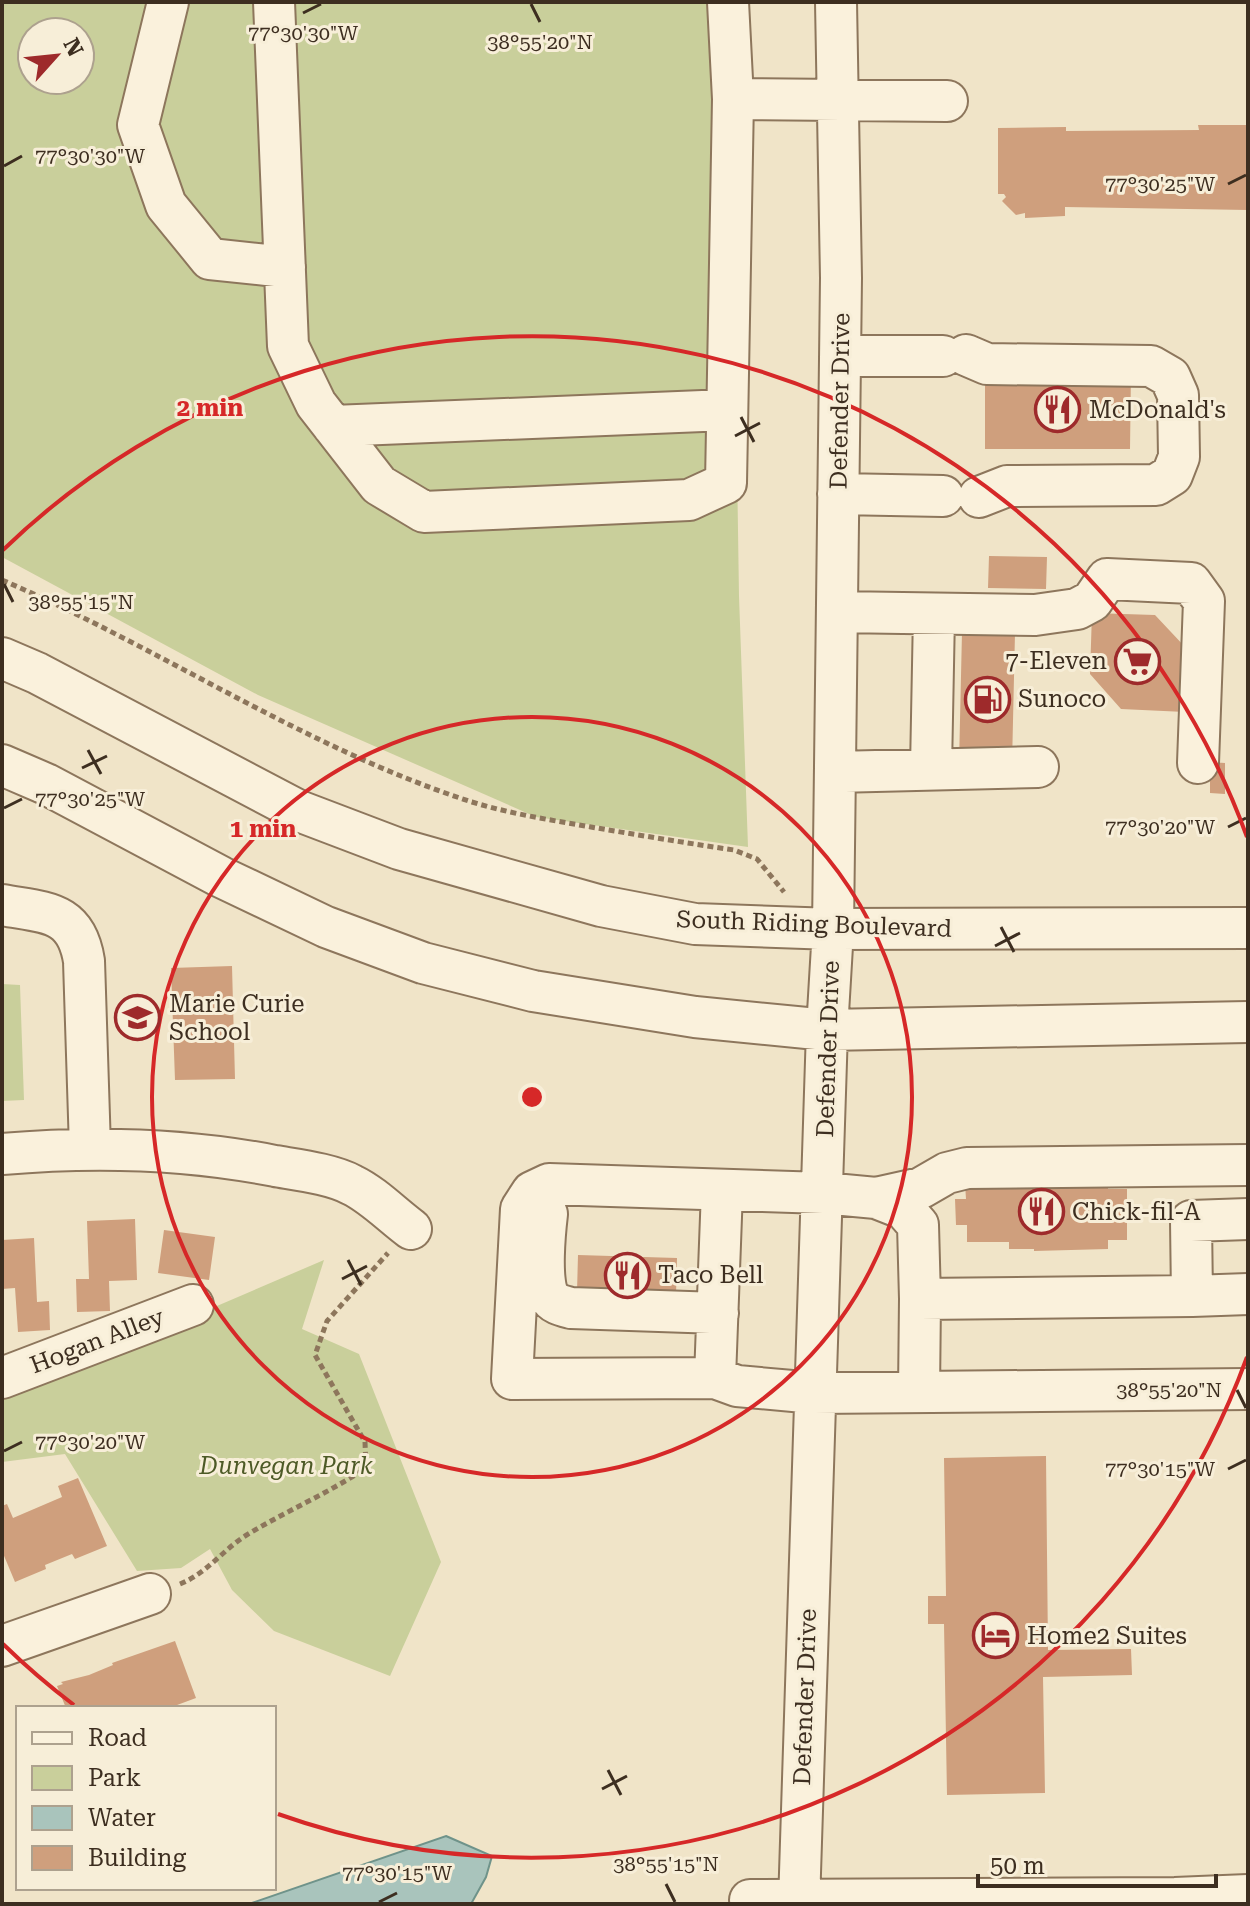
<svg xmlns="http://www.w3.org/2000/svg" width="1250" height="1906" font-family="'Roboto Serif',serif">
	<rect width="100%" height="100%" fill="#f0e4c8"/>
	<path fill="#c9cf9b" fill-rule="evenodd" d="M2,2H730L739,596L748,847L536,817L258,695L2,557ZM32,32H80V80H32Z
		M2,984L20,985L24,1100L2,1101Z
		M324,1260L302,1329L359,1354L441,1562L390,1676L274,1631L232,1590L210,1549L181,1568L137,1571L65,1454L2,1462V1398Z"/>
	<path fill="#a9c4bc" stroke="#6f938a" stroke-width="2" d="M446,1836L492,1856L486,1877L471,1904H249Z"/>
	<path fill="#cf9f7d" d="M1198,125H1248V210L1065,207V216L1025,218V213L1016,215L1002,201L1006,197L1004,194H998V128L1066,127V131L1199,130Z
		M985,370L1131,371L1130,449H985Z
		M989,556L1047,557L1046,589L988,588Z
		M1092,613L1155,615L1186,648L1185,712L1121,709L1090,674Z
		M962,632L1015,633L1012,765L959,764Z
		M1210,762L1225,763V794L1210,793Z
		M232,966L235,1079L175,1080L171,968Z
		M1108,1181V1189H1127V1240H1108V1249L1034,1251V1249H1009V1242H967V1225H956L955,1199H966L965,1184Z
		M135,1219L137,1280L109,1281L110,1311L77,1312L76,1279H89L87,1221Z
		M164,1230L215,1237L209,1280L158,1273Z
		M34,1238L37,1302L49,1301L50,1330L18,1332L15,1288L2,1289V1240Z
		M578,1255L677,1258L676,1295L577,1292Z
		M1046,1456L1048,1650L1131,1649L1132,1675L1043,1677L1045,1793L947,1795L944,1624H928V1596H946L944,1458Z
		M78,1478L107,1546L75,1559L72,1554L45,1565L46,1569L15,1582L2,1551V1506L7,1504L13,1518L62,1497L58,1486Z
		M175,1641L196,1698L169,1708H66L57,1686L63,1684L61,1682L89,1675L113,1665L112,1663Z"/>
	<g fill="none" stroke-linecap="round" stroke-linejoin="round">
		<defs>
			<path id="minor" d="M168,2L138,125L166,205L210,259L285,267
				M274,2L288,346L316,404L379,485L424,512L689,500L726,483L733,99L947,101
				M728,2L733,99
				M966,355L987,364L1151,366L1170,377L1178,395L1179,457L1172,475L1156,485L1007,486L979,497
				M840,356H943
				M333,426L727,410
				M838,494L943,496
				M837,612L1035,615L1077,609L1092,601L1107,579L1191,583L1204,601L1198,763
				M2,658L37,673L299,811L399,849L601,906L695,924L833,929L1248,928
				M2,765L46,784L221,877L326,927L423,963L533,991L695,1017L827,1030L1248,1022
				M931,769L934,614
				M835,772L1038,767
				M2,905C45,913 76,910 84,961L90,1148
				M2,1154C95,1146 184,1148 275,1166C298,1170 332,1174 352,1185C373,1195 392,1215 411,1229
				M876,1198L921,1188L947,1173L967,1168L1248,1165
				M547,1214C545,1231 540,1281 549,1296C553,1304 563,1306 571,1308L718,1313
				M1192,1296L1248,1294
				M920,1299L918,1225L904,1209L876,1198L823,1193L549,1184L532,1192L521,1209L512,1379L715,1378L737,1386L815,1393L1248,1389
				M2,1378L193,1305
				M715,1378L722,1190
				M919,1392L920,1299L1192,1296L1191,1221L1248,1219
				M2,1646L150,1594
				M750,1900L1175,1898L1248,1895
				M799,1904L827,1030L833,929L841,278L836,2"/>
		</defs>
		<use href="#minor" stroke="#8d765c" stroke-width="44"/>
		<path stroke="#8d765c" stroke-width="5" stroke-dasharray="6 4" stroke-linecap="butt" d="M2,580C161,648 307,749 472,802C511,814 551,820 591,827C638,835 686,843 734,850L757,859L784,892
			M180,1584C207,1573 222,1551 245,1536C284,1512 327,1494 366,1468L365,1442L315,1355L327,1321L388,1253"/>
		<use href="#minor" stroke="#faf1dc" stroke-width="40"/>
	</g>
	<path fill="none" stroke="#3d2e20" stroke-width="3" d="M531,4L540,22M303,13L321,4M4,166L22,156M1228,184L1246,175M741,417L754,442M735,436L760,423M4,584L13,602M88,750L101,774M82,768L107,756M4,808L22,799M1228,827L1246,818M1001,927L1014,952M995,946L1020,933M348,1260L361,1285M342,1279L367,1266M1237,1390L1246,1408M4,1451L22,1442M1228,1469L1246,1460M608,1770L621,1795M602,1789L627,1776M666,1884L675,1902M379,1902L397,1893"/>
	<g fill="none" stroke="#d62828" stroke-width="4">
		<circle cx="532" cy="1097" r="380"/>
		<path d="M1247 1357A761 761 0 0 1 278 1814M74 1705A761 761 0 0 1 3 1644M3 550A761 761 0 0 1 1247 837"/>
	</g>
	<defs>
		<symbol id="restaurant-ring" viewBox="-11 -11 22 22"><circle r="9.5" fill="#f7eed8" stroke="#9e2a2b" stroke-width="1.5"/><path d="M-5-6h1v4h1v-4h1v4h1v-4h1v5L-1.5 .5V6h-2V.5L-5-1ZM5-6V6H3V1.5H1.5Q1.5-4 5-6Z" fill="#9e2a2b"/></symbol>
		<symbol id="supermarket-ring" viewBox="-11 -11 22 22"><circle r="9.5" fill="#f7eed8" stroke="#9e2a2b" stroke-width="1.5"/><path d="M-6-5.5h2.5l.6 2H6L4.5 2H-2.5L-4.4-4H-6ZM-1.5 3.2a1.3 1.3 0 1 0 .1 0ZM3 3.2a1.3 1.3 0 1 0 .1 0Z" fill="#9e2a2b"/></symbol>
		<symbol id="fuel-ring" viewBox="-11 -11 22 22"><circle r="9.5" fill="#f7eed8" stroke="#9e2a2b" stroke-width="1.5"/><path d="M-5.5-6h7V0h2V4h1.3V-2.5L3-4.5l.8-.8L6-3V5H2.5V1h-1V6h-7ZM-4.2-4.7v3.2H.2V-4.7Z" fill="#9e2a2b"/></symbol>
		<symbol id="school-ring" viewBox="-11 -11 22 22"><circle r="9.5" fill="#f7eed8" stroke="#9e2a2b" stroke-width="1.5"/><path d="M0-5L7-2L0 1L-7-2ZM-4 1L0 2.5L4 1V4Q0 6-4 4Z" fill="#9e2a2b"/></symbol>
		<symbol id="hotel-ring" viewBox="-11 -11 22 22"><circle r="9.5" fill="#f7eed8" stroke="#9e2a2b" stroke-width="1.5"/><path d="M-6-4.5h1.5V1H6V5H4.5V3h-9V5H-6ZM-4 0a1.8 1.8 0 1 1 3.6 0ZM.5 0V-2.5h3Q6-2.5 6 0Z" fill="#9e2a2b"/></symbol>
	</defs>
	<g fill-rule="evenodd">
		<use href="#restaurant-ring" x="1032" y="384" width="51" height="51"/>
		<use href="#supermarket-ring" x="1112" y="636" width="51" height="51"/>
		<use href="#fuel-ring" x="962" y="674" width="51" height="51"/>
		<use href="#school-ring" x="112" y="992" width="51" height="51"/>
		<use href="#restaurant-ring" x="1016" y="1186" width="51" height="51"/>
		<use href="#restaurant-ring" x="602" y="1250" width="51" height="51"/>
		<use href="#hotel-ring" x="970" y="1610" width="51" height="51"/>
	</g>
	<g text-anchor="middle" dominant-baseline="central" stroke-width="6" stroke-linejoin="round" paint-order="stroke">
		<g font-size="24" fill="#3d2e20" stroke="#f7eed8">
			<text transform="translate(840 401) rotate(-89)">Defender Drive</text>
			<text transform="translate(814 924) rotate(2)">South Riding Boulevard</text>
			<text transform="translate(828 1049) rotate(-88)">Defender Drive</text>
			<text transform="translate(97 1341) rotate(-21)">Hogan Alley</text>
			<text transform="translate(805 1697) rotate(-88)">Defender Drive</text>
		</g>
		<g font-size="24" fill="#3d2e20" stroke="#f7eed8" text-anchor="start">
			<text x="1089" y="410">McDonald's</text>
			<text x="1107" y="661" text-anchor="end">7-Eleven</text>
			<text x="1018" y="699">Sunoco</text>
			<text x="169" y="1004">Marie Curie<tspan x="169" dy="28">School</tspan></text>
			<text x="1072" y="1212">Chick-fil-A</text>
			<text x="658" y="1275">Taco Bell</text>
			<text x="1027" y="1636">Home2 Suites</text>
		</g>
		<g font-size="24" font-style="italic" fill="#4d5a26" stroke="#f7eed8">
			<text x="286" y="1466">Dunvegan Park</text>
		</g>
	</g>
	<g font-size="20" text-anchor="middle" fill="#3d2e20" stroke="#f7eed8" stroke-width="6" stroke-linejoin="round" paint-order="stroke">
		<text x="303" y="40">77°30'30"W</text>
		<text x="540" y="49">38°55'20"N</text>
		<text x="90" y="163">77°30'30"W</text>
		<text x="1160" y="191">77°30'25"W</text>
		<text x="81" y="609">38°55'15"N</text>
		<text x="90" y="806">77°30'25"W</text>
		<text x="1160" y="834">77°30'20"W</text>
		<text x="1169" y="1397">38°55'20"N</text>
		<text x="90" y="1449">77°30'20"W</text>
		<text x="1160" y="1476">77°30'15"W</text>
		<text x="666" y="1871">38°55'15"N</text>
		<text x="397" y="1880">77°30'15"W</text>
	</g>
	<circle cx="532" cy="1097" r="12" fill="#d62828" stroke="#f7eed8" stroke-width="4"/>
	<g font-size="24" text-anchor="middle" font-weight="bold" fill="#d62828" stroke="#f7eed8" stroke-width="6" stroke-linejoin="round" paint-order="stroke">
		<text x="210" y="416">2 min</text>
		<text x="263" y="837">1 min</text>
	</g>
	<rect width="1250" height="1906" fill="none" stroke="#3d2e20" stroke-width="8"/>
	<rect x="16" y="1706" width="260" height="184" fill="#f7eed8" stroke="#ada18e" stroke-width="2"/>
	<rect x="32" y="1732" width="40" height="12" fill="#faf1dc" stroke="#ada18e" stroke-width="2"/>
	<text x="88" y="1746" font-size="24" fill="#3d2e20">Road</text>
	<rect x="32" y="1766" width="40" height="24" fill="#c9cf9b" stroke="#ada18e" stroke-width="2"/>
	<text x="88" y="1786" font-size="24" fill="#3d2e20">Park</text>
	<rect x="32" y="1806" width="40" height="24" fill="#a9c4bc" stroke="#ada18e" stroke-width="2"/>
	<text x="88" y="1826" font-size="24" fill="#3d2e20">Water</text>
	<rect x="32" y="1846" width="40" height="24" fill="#cf9f7d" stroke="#ada18e" stroke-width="2"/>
	<text x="88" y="1866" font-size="24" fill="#3d2e20">Building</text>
	<g transform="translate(56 56) rotate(63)"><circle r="38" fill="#f7eed8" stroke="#ada18e" stroke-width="2"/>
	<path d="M0-6L14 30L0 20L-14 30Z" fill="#9e2a2b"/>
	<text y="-12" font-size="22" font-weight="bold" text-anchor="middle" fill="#3d2e20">N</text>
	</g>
	<path d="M978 1874v12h238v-12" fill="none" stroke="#3d2e20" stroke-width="4"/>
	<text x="990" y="1874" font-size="24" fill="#3d2e20" stroke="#f7eed8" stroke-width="6" paint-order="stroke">50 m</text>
</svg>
